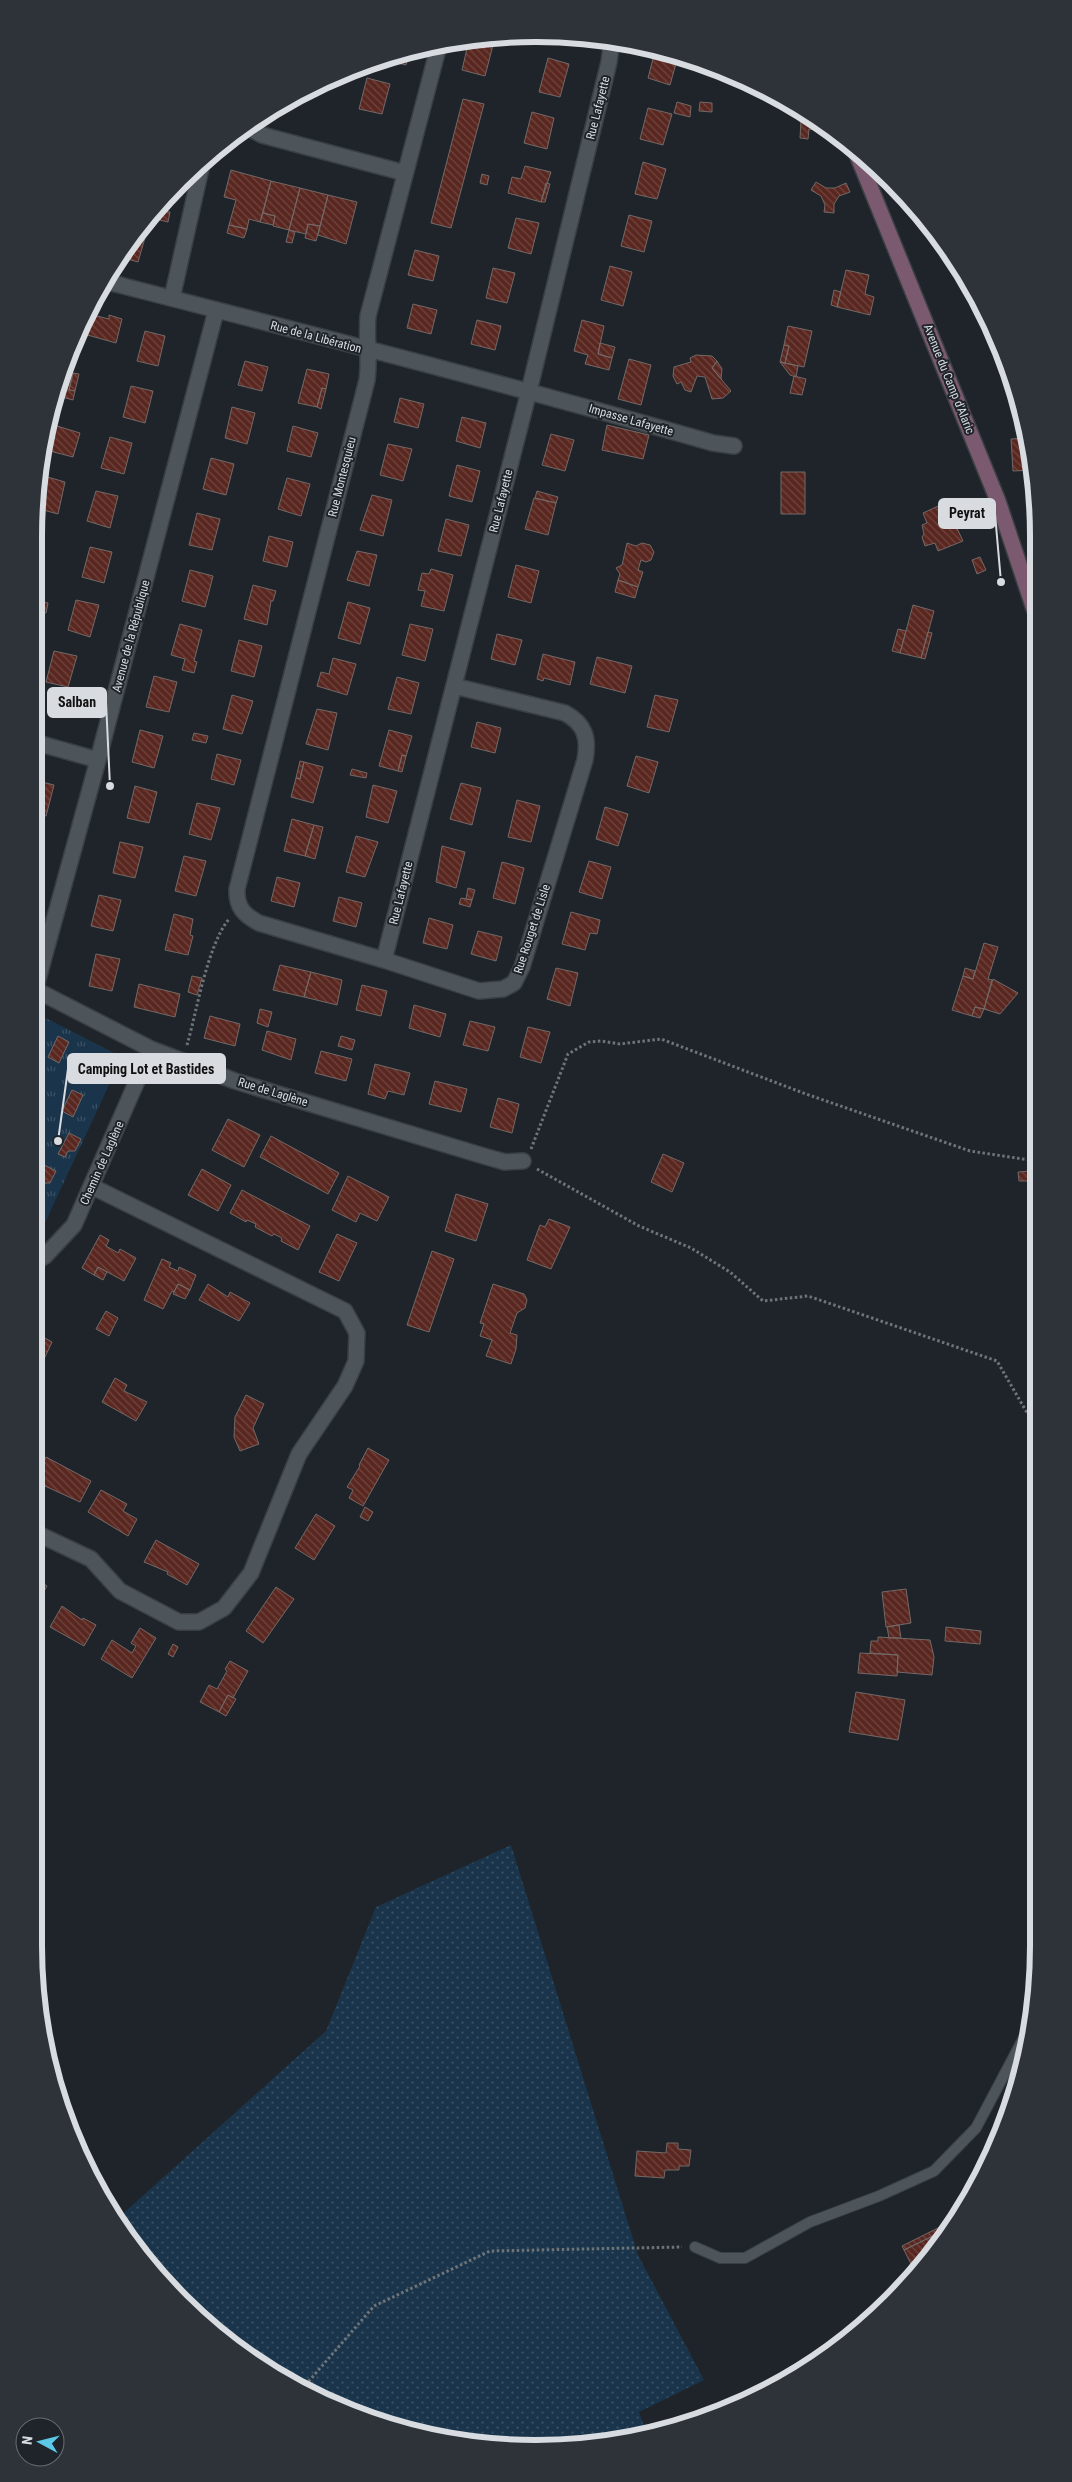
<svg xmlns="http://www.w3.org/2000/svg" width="1072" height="2482" font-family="'Roboto Condensed',sans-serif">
	<defs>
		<pattern id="grass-dots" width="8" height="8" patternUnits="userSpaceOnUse" patternTransform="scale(1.25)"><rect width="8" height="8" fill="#1a354b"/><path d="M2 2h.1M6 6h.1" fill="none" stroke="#3b5265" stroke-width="1.8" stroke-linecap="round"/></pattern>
		<pattern id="park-tufts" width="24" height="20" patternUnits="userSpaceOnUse" patternTransform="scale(1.25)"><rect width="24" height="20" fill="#1a354b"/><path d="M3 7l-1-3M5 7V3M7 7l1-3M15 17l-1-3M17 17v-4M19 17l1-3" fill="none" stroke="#3b5265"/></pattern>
		<pattern id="building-back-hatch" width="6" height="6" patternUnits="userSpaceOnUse" patternTransform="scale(1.25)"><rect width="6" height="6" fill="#592720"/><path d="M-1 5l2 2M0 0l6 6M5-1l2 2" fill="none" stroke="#704640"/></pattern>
	</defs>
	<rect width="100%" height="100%" fill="#1e2429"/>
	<path fill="url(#grass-dots)" d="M511,1845L638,2255L704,2380L639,2412L647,2435L634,2439L537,2448L438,2439L374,2421L285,2381L205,2324L158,2277L117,2219L326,2031L376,1907Z"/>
	<path fill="url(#park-tufts)" d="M34,1012L122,1057L44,1225L34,1234Z"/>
	<path fill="url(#building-back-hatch)" stroke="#736967" d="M469,40L493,45L485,76L462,70Z
		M410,50L406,65L385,60V59Z
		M655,51L678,56L670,85L648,78Z
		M548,58L569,64L560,97L539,92Z
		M367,78L390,84L382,114L359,109Z
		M321,83L318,96L303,92L314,85Z
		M463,99L484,104L451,228L431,223Z
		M677,102L691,106L690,117L674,113Z
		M700,102L712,103V112L699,111Z
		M648,108L672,114L663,145L640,139Z
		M532,112L554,118L547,149L524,143Z
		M801,120L815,122V130L809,129L808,139L800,138Z
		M643,162L666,169L657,199L635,194Z
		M525,166L551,172L541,202L508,193L512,177L521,179Z
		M231,170L271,181L260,222L249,219L247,229L229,225L236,200L224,197Z
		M482,174L489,176L487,185L480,183Z
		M271,181L300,188L289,230L273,226L275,216L263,213Z
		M816,182L826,188H835L846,183L850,192L839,196L834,204V213L824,212L825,205L821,196L811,190Z
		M546,183L550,184L545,202H541Z
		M300,188L328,195L320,226L308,224L306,234L289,230Z
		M328,195L357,202L346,244L318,235Z
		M162,211L170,212L168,222L160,220Z
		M263,213L275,216L273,225L260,222Z
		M629,215L652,221L644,252L621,246Z
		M516,218L539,223L531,254L508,248Z
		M308,224L320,226L316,241L305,238Z
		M229,225L247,229L244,238L227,233Z
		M141,230L147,231L138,262L121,257Z
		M289,230L295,232L292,243L286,242Z
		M415,250L439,256L433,281L408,275Z
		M610,266L632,272L623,306L601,300Z
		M493,268L515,273L507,303L486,298Z
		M846,270L869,275L865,294L874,297L870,315L837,307Z
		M834,290L841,292L837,307L831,305Z
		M413,304L437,310L431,334L407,328Z
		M89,314L109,319V315L122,319L116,343L84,334Z
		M477,320L501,326L495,350L471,344Z
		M582,320L604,326L598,354L612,358L609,370L585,364L588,355L574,351Z
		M788,326L812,331L804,367L785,363L789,346L784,345Z
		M145,331L165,336L158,366L137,361Z
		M600,343L615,347L612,358L598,354Z
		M784,345L789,346L785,363L780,362Z
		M696,355L712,356L717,361L712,368L731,391L723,398L712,399L705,377L697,376L691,392L685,390L681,382L677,384L673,376L674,367L691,362L690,358Z
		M629,359L651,365L641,405L618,399Z
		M245,361L268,367L262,391L238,385Z
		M717,361L722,369L721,379L712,368Z
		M780,362L798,366L796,377L790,375Z
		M307,369L329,374L326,389L322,388L317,407L298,403Z
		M62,370L73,373L69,390L75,391L73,400L55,395Z
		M73,373L79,374L75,391L69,390Z
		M794,376L806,379L802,395L790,393Z
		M131,386L153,391L145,423L123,417Z
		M322,388L326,389L321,409L317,407Z
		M400,398L424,404L418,428L394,422Z
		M232,407L255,413L247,444L225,438Z
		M462,417L486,423L480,448L456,441Z
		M607,425L649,435L643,459L602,450Z
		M57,426L80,433L73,457L50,451Z
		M293,426L318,433L311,457L287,451Z
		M551,434L574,440L565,471L542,465Z
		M110,437L132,443L124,474L101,468Z
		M1025,438L1034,470L1013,471L1011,439Z
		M388,444L412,449L403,481L380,475Z
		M211,458L234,464L226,495L203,489Z
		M457,465L480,471L472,502L449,496Z
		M781,472H805V514H781Z
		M44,476L65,482L58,514L36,508Z
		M287,478L310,484L301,516L278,509Z
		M96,491L118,496L110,528L87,521Z
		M537,491L558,497L556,503L535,498Z
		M372,495L392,500L383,536L360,530Z
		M534,498L556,503L548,535L525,529Z
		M945,503L963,541L938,551L935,543L925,546L922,537L924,534L922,525L927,523L923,513Z
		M197,513L220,519L212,550L189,545Z
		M446,519L469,525L461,556L438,551Z
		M34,532L44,534L36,565L34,564Z
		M269,536L293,542L287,567L263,561Z
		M627,543L636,546L642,543L650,545L654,552L651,560L646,562L641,560L638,570L643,572L638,587L618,580L620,574L616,568L622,565Z
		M90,547L112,552L104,583L82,577Z
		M357,551L377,555L369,586L347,580Z
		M980,557L986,570L977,574L972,560Z
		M516,565L539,571L531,603L508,597Z
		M431,569L453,575L444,611L421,606L425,591L418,590L422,573L429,574Z
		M190,570L213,576L205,607L182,601Z
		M618,580L638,587L635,598L615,592Z
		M253,585L276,591L273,601H271L267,625L244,619Z
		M76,600L99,605L90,637L68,630Z
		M41,602L48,603L46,613L39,611Z
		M348,602L370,608L360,644L338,638Z
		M913,605L934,611L921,658L900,653Z
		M180,624L202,630L194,661L197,662L194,673L182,670L185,659L171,655Z
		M410,624L433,629L425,661L402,655Z
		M898,629L906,631L900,653L892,651Z
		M928,632L932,633L925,659L921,658Z
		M497,634L522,640L515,665L491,659Z
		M239,640L262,646L254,677L231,671Z
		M54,651L77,656L68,687L46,682Z
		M543,654L575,662L570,685L544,678L543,681L537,679Z
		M597,657L632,666L625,693L590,684Z
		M333,658L356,664L347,695L317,686L321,672L329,674Z
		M154,676L177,682L169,712L146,707Z
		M397,677L419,683L411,714L388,709Z
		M232,695L253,701L242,734L223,729Z
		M655,695L678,700L669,732L647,727Z
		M317,709L337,713L328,750L306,744Z
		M477,722L501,728L495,753L471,747Z
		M140,730L163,736L154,768L132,762Z
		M389,730L412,736L406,756L402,755L398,771L379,766Z
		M194,733L208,736L206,743L192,740Z
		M217,754L241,760L234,785L211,779Z
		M402,755L406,756L402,772L398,771Z
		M636,756L658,762L649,793L627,786Z
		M300,761L304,762L300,779L296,778Z
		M304,762L323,767L313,803L291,797L296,778L300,779Z
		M352,769L367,773L366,778L350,775Z
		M34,780L54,785L46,816L34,813Z
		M461,783L481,788L472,825L450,819Z
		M373,785L397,791L388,823L366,817Z
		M135,786L157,792L149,823L127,818Z
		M517,800L540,806L531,842L508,837Z
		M197,803L220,808L211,840L189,834Z
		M605,807L628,814L618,846L596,839Z
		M292,819L314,825L305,856L284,851Z
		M314,825L323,827L315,859L305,856Z
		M356,836L378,842L365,877L346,872Z
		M120,842L143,847L135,878L113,873Z
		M442,846L465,852L456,888L436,882Z
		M184,856L206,861L196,896L175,891Z
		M589,861L611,867L602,899L579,892Z
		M502,862L524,868L515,904L493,898Z
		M277,877L300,883L294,907L271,901Z
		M468,888L475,890L472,900L466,899Z
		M99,895L121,900L113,931L91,926Z
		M339,897L362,903L356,927L333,921Z
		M461,898L472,900L470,907L459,904Z
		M571,912L600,920L597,934L590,933L585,950L562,944Z
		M174,914L193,919L190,935L193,936L188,955L165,950Z
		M429,918L453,925L447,949L423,943Z
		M478,931L502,937L496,961L471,954Z
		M984,943L998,947L988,979L992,980L984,1009L975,1007L972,1016L952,1010L963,976L973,979Z
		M96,954L120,959L112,991L89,986Z
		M280,965L311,972L304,997L273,990Z
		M556,968L578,973L570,1006L547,999Z
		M965,968L975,971L973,979L963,976Z
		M311,972L342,980L337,1005L304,997Z
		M192,976L202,978L197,995L188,992Z
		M993,979L1018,993L1000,1014L984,1009Z
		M139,984L180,994L175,1017L134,1007Z
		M362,985L387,991L381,1016L356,1010Z
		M414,1005L446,1014L440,1037L409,1028Z
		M975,1007L984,1009L980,1018L972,1016Z
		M260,1009L272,1012L268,1027L257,1023Z
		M210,1016L240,1024L235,1046L204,1038Z
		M470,1021L495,1027L488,1051L463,1045Z
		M528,1027L550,1032L541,1063L520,1057Z
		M267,1031L296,1039L291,1060L262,1050Z
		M58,1036L69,1042L59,1063L48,1057Z
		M341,1036L355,1040L352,1050L338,1046Z
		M321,1051L352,1059L346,1081L315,1073Z
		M375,1064L410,1073L404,1095L388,1091L385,1099L368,1094Z
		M435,1081L467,1089L461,1112L429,1104Z
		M72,1090L83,1095L73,1117L62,1111Z
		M498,1098L519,1104L512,1133L490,1127Z
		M228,1119L260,1135L244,1167L212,1150Z
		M69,1133L81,1139L75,1151H68L65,1157L58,1154Z
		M271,1136L339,1173L328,1194L260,1157Z
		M663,1154L684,1163L672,1192L651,1182Z
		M44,1165L56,1171L50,1183H43L39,1189L34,1184Z
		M202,1169L231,1185L218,1211L188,1195Z
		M1032,1171L1033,1181H1019L1018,1172Z
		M348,1176L389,1197L377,1221L360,1213L356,1222L332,1210Z
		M242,1190L310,1226L298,1250L281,1241L282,1238L274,1234L272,1236L255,1227L256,1224L247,1220L246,1222L230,1213Z
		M456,1194L488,1204L476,1241L445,1231Z
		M549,1219L570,1227L551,1269L527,1260L540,1225L545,1227Z
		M337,1234L357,1243L339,1281L319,1272Z
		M100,1235L109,1240L106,1246L118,1253L120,1249L136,1258L124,1281L98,1267L94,1275L82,1268Z
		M432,1251L454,1259L429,1332L407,1325Z
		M162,1259L171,1263L169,1267L178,1271L179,1267L196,1275L190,1290L178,1284L174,1292L172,1291L163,1309L144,1300Z
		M98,1267L107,1272L103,1280L94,1275Z
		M178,1284L190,1290L185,1299L173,1294Z
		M208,1284L228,1297L230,1292L250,1303L239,1321L199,1300Z
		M493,1284L524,1294L527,1300L525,1308L517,1313L510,1333L517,1335L516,1349L511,1364L486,1356L492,1340L480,1336L484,1324L480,1323Z
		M106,1311L118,1318L109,1336L96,1329Z
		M1036,1321L1037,1359L1034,1360L1028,1322Z
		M34,1332L52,1342L44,1359L34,1354Z
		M115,1378L127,1385L124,1391L147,1402L136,1421L102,1402Z
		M246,1395L264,1404L253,1428L259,1444L240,1451L234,1437L235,1417Z
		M368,1448L389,1460L363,1506L349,1498L353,1490L347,1487L360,1466L359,1465Z
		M46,1457L91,1481L80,1502L34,1481Z
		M101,1490L127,1504L123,1511L137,1519L128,1536L88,1512Z
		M365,1507L373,1512L368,1521L360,1517Z
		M316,1514L335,1526L314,1560L295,1548Z
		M156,1540L199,1564L187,1585L167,1574L168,1572L144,1562Z
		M34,1578L47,1586L37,1603L34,1601Z
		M276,1587L294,1599L263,1643L246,1631Z
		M906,1589L911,1623L886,1627L882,1592Z
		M62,1606L82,1620L83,1618L96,1625L84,1646L50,1627Z
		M899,1625L901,1638H889L887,1627Z
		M946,1627L981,1631L980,1644L945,1641Z
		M140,1628L156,1638L132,1678L101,1659L112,1640L132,1653L136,1646L131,1643Z
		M878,1637L930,1640L934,1657L932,1675L897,1672L898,1655L870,1653L871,1641H878Z
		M173,1644L178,1647L173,1657L168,1654Z
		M860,1653L898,1655L897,1676L858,1673Z
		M230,1661L248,1671L233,1698L228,1695L219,1712L200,1702L209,1685L217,1689L227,1671L225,1669Z
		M856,1692L905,1700L898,1740L849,1732Z
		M228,1695L236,1699L226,1716L219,1712Z
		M667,2143H678V2149L691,2150L689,2166H679V2170H665L664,2178L635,2176L637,2151L666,2153Z
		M944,2225L947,2231L943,2236L941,2232L904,2250L902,2246Z
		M941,2232L943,2236L924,2262L913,2268L904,2250Z"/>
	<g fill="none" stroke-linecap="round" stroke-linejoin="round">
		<defs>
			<path id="service" d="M695,2247L720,2258H745L810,2222L879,2196L934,2171L976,2128L1031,2024"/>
			<path id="minor" d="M439,45L368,316C366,337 370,358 367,380L237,889C236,907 244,915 259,923L384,960L479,991L503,989L514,983L522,967L585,760C589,738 585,724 565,713L454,686
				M247,127L262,135L405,173
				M104,281C307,333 511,385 713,443L734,446
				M172,298L202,164
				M34,742L98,760
				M384,960L529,391L609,62L612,40
				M34,989L151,1049L235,1081L487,1157L505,1162L523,1161
				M35,990L98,760L216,311
				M34,1263L45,1256L74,1225L151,1049
				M34,1532L91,1559L120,1591L179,1622H199L224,1608L251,1573L299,1454L345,1386L356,1361L357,1333L345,1311L91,1186"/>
			<path id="secondary" d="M856,152L998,501L1034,609"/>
		</defs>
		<use href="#service" stroke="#3a3f43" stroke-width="12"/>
		<use href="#minor" stroke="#3a3f43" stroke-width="18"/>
		<use href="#secondary" stroke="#3a3f43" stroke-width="18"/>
		<path stroke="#6f7478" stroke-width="3" stroke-dasharray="2.5 2.5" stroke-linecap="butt" d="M187,1045C197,1011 207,946 229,919
			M531,1149L568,1054L589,1042L601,1041L620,1044L661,1039L806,1094L970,1151L1036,1161
			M537,1169L639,1226L691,1248L730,1272L763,1301L808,1296L997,1361L1026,1411L1037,1422
			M302,2389L374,2306L490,2251L682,2247"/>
		<use href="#service" stroke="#4d545a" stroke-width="10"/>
		<use href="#minor" stroke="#4d545a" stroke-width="15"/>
		<use href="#secondary" stroke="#7b5a70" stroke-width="15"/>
	</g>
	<g text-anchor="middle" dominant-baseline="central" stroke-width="4" stroke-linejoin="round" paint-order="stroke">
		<g font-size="12" fill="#d8dce0" stroke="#1e2429">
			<text transform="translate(598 108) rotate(-76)">Rue Lafayette</text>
			<text transform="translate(316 337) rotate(15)">Rue de la Libération</text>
			<text transform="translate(949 379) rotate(68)">Avenue du Camp d'Alaric</text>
			<text transform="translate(631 420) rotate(16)">Impasse Lafayette</text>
			<text transform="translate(342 477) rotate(-76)">Rue Montesquieu</text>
			<text transform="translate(501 501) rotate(-76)">Rue Lafayette</text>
			<text transform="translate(131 636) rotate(-75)">Avenue de la République</text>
			<text transform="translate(401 893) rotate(-76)">Rue Lafayette</text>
			<text transform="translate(532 929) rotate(-72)">Rue Rouget de Lisle</text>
			<text transform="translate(273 1092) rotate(17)">Rue de Laglène</text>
			<text transform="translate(102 1163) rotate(-66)">Chemin de Laglène</text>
		</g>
	</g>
	<path d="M0 0H1072V2482H0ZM536 42H536A494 494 0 0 1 1030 536V1946A494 494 0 0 1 536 2440H536A494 494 0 0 1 42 1946V536A494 494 0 0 1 536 42Z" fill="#2d3338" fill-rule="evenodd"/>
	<path fill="none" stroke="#d8dce0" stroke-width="6" d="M536 42H536A494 494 0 0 1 1030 536V1946A494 494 0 0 1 536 2440H536A494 494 0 0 1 42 1946V536A494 494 0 0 1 536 42Z"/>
	<path fill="none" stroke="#d8dce0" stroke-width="2" d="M1001 582L995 514M110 786L106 702M58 1141L68 1069"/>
	<g fill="#d8dce0" stroke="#1e2429" stroke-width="2">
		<circle cx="1001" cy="582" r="5"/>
		<circle cx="110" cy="786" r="5"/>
		<circle cx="58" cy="1141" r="5"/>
	</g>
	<g fill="#d8dce0" stroke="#d8dce0" stroke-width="2">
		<rect x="939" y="499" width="56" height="29" rx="5"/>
		<rect x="48" y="688" width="58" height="29" rx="5"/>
		<rect x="68" y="1054" width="157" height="29" rx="5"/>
	</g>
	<g font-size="14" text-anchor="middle" font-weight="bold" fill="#111">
		<text x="967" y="518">Peyrat</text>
		<text x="77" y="707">Salban</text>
		<text x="146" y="1074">Camping Lot et Bastides</text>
	</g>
	<g transform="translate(40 2442) rotate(277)"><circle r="24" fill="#1e2429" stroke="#686e72"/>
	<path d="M0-4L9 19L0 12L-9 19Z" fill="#5cc7e7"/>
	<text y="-8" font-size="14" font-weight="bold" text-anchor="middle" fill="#d8dce0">N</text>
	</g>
</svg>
